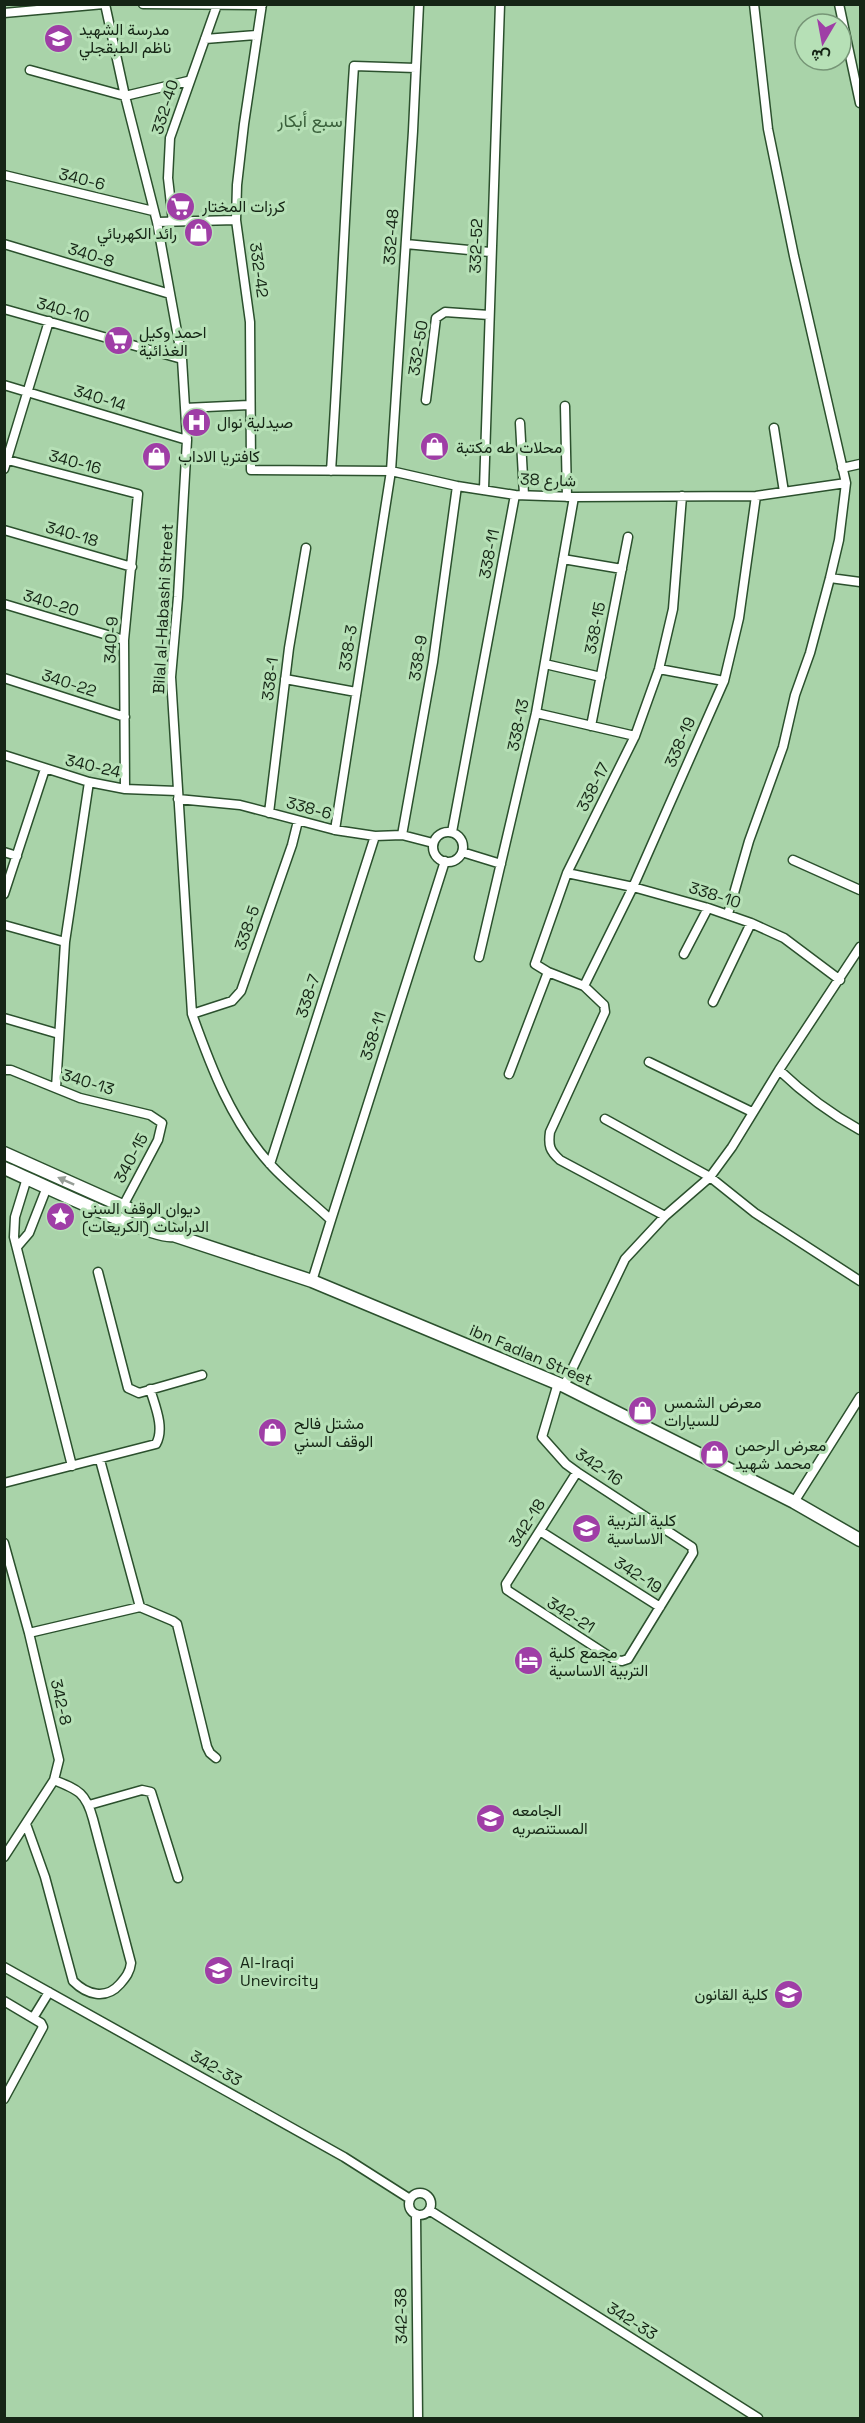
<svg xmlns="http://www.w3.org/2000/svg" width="865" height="2423" font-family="'Space Grotesk',Vazirmatn,sans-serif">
	<rect width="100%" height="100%" fill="#a9d3a9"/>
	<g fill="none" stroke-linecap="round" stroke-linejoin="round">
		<defs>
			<path id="street" d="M105,4L125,96L157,222L182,359L187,440L178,597L171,677L192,1014C211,1067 231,1121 270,1164C288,1184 311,1201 331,1220L312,1281
				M143,4L262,5
				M262,4L244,124L237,185L236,220L250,322L251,470L391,471L457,486L515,495L574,497L756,496L846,483
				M839,4L860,103
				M4,13L104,4
				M205,39L257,35
				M30,70L125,96L188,81
				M4,175L153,211
				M157,222L236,220
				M173,222L168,178L170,138L217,5
				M4,244L170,294
				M406,244L490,252
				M4,309L182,359
				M4,385L187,440
				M426,400L436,318L445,312L489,315
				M565,406L567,497
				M185,408L249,405
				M520,423L524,495
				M774,428L784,492
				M4,459L138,494L124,640L125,789
				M842,468L860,464
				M4,469L49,321
				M331,471C340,336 345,201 354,66L416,68
				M484,489L500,4
				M4,530L132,567
				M563,559L622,569
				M830,578L860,582
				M4,604L124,640
				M545,664L601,677
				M659,669L724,681
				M4,678L125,717
				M285,679L356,692
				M536,713L635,736
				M591,726L628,537
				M4,755L89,782L125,789L177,791
				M178,799L240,805L335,830L375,836L402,835L433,843
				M269,813L289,648L306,548
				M335,830L391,471L413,131L419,4
				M452,832L515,495
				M433 847a15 15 0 1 1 30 0a15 15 0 1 1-30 0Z
				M402,835L433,662L457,486
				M4,852L17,856
				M462,852L501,864
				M793,860L860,890
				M567,873L633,887L708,908L751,923L784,938L840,980
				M4,894L45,769
				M728,914L749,841L783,747L795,695L810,653L830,578L839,540L846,483L794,256L768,129L754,4
				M4,925L65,942
				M684,954L708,908
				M479,957L536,713L574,497
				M548,972L584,986L604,1005L605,1012L550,1132C548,1146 550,1151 560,1160L665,1216
				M584,986L633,887L724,681L739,618L756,496
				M713,1002L751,923
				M192,1014L232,1001L241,991L292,845L298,821
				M4,1018L59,1034
				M649,1062L752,1112
				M4,1070H11L80,1098L150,1115L162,1123L158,1140L123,1206
				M779,1070C803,1093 831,1114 860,1130
				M509,1074L548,972L535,964L567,873L635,736L659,669L673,609L682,496
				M56,1088L65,942L89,782
				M605,1119L710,1177L755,1213L860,1281
				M270,1164L375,836
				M27,1178L15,1217L14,1237L72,1466
				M331,1220L445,861
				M17,1247L29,1233L47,1187
				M98,1272L128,1388L139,1393L202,1375
				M558,1383L542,1437L566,1464L577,1472L692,1547L693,1553L628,1659L622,1661L615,1660L507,1590L506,1584L577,1472
				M564,1386L625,1259L665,1216L710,1177L732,1147L779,1070L860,947
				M100,1460L140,1607
				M4,1483L156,1444C165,1428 155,1406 150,1389
				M794,1502L860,1397
				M540,1531L660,1607
				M4,1543L29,1633L59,1760L54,1780L4,1857
				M29,1633L140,1607L173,1621L177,1624L207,1747L210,1753L216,1758
				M89,1805L142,1790L151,1792L178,1878
				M26,1824L45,1877L73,1981C87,1995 106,2000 120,1984C126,1977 130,1972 131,1963L93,1819C86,1793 79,1790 54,1780
				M4,1967L344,2157L410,2199
				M4,2001L41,2023L43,2027L4,2099
				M33,2018L49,1992
				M409 2204a11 11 0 1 1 22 0a11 11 0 1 1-22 0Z
				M429,2210L758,2418
				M416,2214L418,2418"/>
			<path id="secondary" d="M4,1153L145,1216L172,1230L173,1235
				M4,1168C28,1178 157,1241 173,1235L312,1281L564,1386L794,1502L860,1540"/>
		</defs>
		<use href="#street" stroke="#2b502d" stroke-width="11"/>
		<use href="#secondary" stroke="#2b502d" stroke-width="15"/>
		<use href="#street" stroke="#fff" stroke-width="8"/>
		<use href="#secondary" stroke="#fff" stroke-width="12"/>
	</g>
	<defs><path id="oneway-solid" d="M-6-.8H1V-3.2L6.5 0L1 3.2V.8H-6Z" transform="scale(1.5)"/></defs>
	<use fill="#969d96" href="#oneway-solid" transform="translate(66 1181) rotate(-156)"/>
	<defs>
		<symbol id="school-disc" viewBox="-11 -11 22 22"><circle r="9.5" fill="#9f3ea6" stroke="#b6e0b6"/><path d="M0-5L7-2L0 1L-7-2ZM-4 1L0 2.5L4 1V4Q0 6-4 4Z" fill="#fff"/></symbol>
		<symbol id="supermarket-disc" viewBox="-11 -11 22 22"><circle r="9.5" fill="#9f3ea6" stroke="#b6e0b6"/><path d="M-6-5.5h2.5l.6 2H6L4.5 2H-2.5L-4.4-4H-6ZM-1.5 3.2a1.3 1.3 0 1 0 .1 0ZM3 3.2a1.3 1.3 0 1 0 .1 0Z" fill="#fff"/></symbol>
		<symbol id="shop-disc" viewBox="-11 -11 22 22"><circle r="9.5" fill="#9f3ea6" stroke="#b6e0b6"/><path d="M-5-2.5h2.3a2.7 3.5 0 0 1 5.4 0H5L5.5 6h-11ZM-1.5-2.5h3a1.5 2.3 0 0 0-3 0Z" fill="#fff"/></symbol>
		<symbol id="hospital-disc" viewBox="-11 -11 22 22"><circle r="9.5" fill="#9f3ea6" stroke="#b6e0b6"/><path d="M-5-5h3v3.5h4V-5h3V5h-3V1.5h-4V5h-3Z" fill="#fff"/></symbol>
		<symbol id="sight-disc" viewBox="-11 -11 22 22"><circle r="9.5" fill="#9f3ea6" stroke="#b6e0b6"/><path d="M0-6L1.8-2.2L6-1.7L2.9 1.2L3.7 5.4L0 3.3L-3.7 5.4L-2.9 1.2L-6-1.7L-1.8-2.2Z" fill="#fff"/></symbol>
		<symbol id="hotel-disc" viewBox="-11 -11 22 22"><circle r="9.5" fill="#9f3ea6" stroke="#b6e0b6"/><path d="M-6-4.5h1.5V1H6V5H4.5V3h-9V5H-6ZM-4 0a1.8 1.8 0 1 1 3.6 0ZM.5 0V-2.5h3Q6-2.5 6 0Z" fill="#fff"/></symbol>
		<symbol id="university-disc" viewBox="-11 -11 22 22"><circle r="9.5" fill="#9f3ea6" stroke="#b6e0b6"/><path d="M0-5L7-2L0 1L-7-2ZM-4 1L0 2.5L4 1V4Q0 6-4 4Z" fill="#fff"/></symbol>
	</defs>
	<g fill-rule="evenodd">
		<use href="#school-disc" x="42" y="22" width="33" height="33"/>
		<use href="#supermarket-disc" x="164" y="190" width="33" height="33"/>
		<use href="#shop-disc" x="182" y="216" width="33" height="33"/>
		<use href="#supermarket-disc" x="102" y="324" width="33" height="33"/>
		<use href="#hospital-disc" x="180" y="406" width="33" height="33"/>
		<use href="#shop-disc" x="418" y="430" width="33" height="33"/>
		<use href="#shop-disc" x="140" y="440" width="33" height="33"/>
		<use href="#sight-disc" x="44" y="1200" width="33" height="33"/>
		<use href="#shop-disc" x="626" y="1394" width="33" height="33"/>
		<use href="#shop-disc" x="256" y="1416" width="33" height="33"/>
		<use href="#shop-disc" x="698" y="1438" width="33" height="33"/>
		<use href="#school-disc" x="570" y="1512" width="33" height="33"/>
		<use href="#hotel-disc" x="512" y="1644" width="33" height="33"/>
		<use href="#university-disc" x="474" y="1802" width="33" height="33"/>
		<use href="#university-disc" x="202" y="1954" width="33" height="33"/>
		<use href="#university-disc" x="772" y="1978" width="33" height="33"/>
	</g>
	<g text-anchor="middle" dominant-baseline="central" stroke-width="6" stroke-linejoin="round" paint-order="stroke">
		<g font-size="16" fill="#152515" stroke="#b6e0b6" text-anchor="start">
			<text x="79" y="29">مدرسة الشهيد<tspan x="79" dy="18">ناظم الطبقجلي</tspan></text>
			<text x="202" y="206">كرزات المختار</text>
			<text x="177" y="233" text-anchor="end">رائد الكهربائي</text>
			<text x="139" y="332">احمد وكيل<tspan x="139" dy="18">الغذائية</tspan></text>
			<text x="217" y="422">صيدلية نوال</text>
			<text x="456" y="447">محلات طه مكتبة</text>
			<text x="178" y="456">كافتريا الاداب</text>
			<text x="82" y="1208">ديوان الوقف السني<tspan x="82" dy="18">الدراسات (الكريعات)</tspan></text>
			<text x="664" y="1402">معرض الشمس<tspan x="664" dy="18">للسيارات</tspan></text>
			<text x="294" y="1423">مشتل فالح<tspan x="294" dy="18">الوقف السني</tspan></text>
			<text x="735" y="1445">معرض الرحمن<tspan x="735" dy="18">محمد شهيد</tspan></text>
			<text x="607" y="1520">كلية التربية<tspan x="607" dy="18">الاساسية</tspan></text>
			<text x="549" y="1652">مجمع كلية<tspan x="549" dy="18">التربية الاساسية</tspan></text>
			<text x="512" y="1810">الجامعه<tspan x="512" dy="18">المستنصريه</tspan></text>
			<text x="240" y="1962">Al-Iraqi<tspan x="240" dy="18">Unevircity</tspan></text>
			<text x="768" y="1994" text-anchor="end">كلية القانون</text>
		</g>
		<g font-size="16" fill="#152515" stroke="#b6e0b6">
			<text transform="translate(165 107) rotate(-73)">332-40</text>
			<text transform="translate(82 179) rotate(14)">340-6</text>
			<text transform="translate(391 237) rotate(-86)">332-48</text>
			<text transform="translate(476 246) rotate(-88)">332-52</text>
			<text transform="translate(91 255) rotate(17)">340-8</text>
			<text transform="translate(259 270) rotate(82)">332-42</text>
			<text transform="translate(63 310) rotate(16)">340-10</text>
			<text transform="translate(418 348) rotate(-81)">332-50</text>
			<text transform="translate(100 398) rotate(17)">340-14</text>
			<text transform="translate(75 462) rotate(15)">340-16</text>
			<text transform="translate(548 480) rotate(2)">شارع 38</text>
			<text transform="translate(72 534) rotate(16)">340-18</text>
			<text transform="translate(489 554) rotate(-79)">338-11</text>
			<text transform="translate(51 603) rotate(17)">340-20</text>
			<text transform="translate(163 609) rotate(-87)">Bilal al-Habashi Street</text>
			<text transform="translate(595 628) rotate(-79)">338-15</text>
			<text transform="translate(111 640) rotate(-87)">340-9</text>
			<text transform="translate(348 648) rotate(-81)">338-3</text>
			<text transform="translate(418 658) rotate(-81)">338-9</text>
			<text transform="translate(270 679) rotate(-83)">338-1</text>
			<text transform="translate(69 683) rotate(18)">340-22</text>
			<text transform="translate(518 725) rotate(-78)">338-13</text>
			<text transform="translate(680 742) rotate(-66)">338-19</text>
			<text transform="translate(93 766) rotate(13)">340-24</text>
			<text transform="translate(593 787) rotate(-63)">338-17</text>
			<text transform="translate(309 808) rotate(15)">338-6</text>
			<text transform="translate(715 895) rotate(18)">338-10</text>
			<text transform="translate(247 928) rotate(-71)">338-5</text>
			<text transform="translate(308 996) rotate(-72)">338-7</text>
			<text transform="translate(373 1036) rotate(-72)">338-11</text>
			<text transform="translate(88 1082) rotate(17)">340-13</text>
			<text transform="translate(131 1158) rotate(-62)">340-15</text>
			<text transform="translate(531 1355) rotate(23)">ibn Fadlan Street</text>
			<text transform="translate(599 1467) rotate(34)">342-16</text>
			<text transform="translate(527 1523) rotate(-58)">342-18</text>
			<text transform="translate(638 1575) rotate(33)">342-19</text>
			<text transform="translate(571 1615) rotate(32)">342-21</text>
			<text transform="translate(61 1702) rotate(77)">342-8</text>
			<text transform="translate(216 2068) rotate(29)">342-33</text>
			<text transform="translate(401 2316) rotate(-91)">342-38</text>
			<text transform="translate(632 2321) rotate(32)">342-33</text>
		</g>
		<g font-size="18" fill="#3a603b" stroke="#b6e0b6">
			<text x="310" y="120">سبع أبكار</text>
		</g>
	</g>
	<rect width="865" height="2423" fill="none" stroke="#152515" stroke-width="12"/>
	<g transform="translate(823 42) rotate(190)"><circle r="28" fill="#b6e0b6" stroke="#769576" stroke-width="1.5"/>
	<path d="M0-4.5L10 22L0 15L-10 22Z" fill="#9f3ea6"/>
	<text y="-9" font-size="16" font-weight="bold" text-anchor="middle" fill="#152515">ش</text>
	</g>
</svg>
